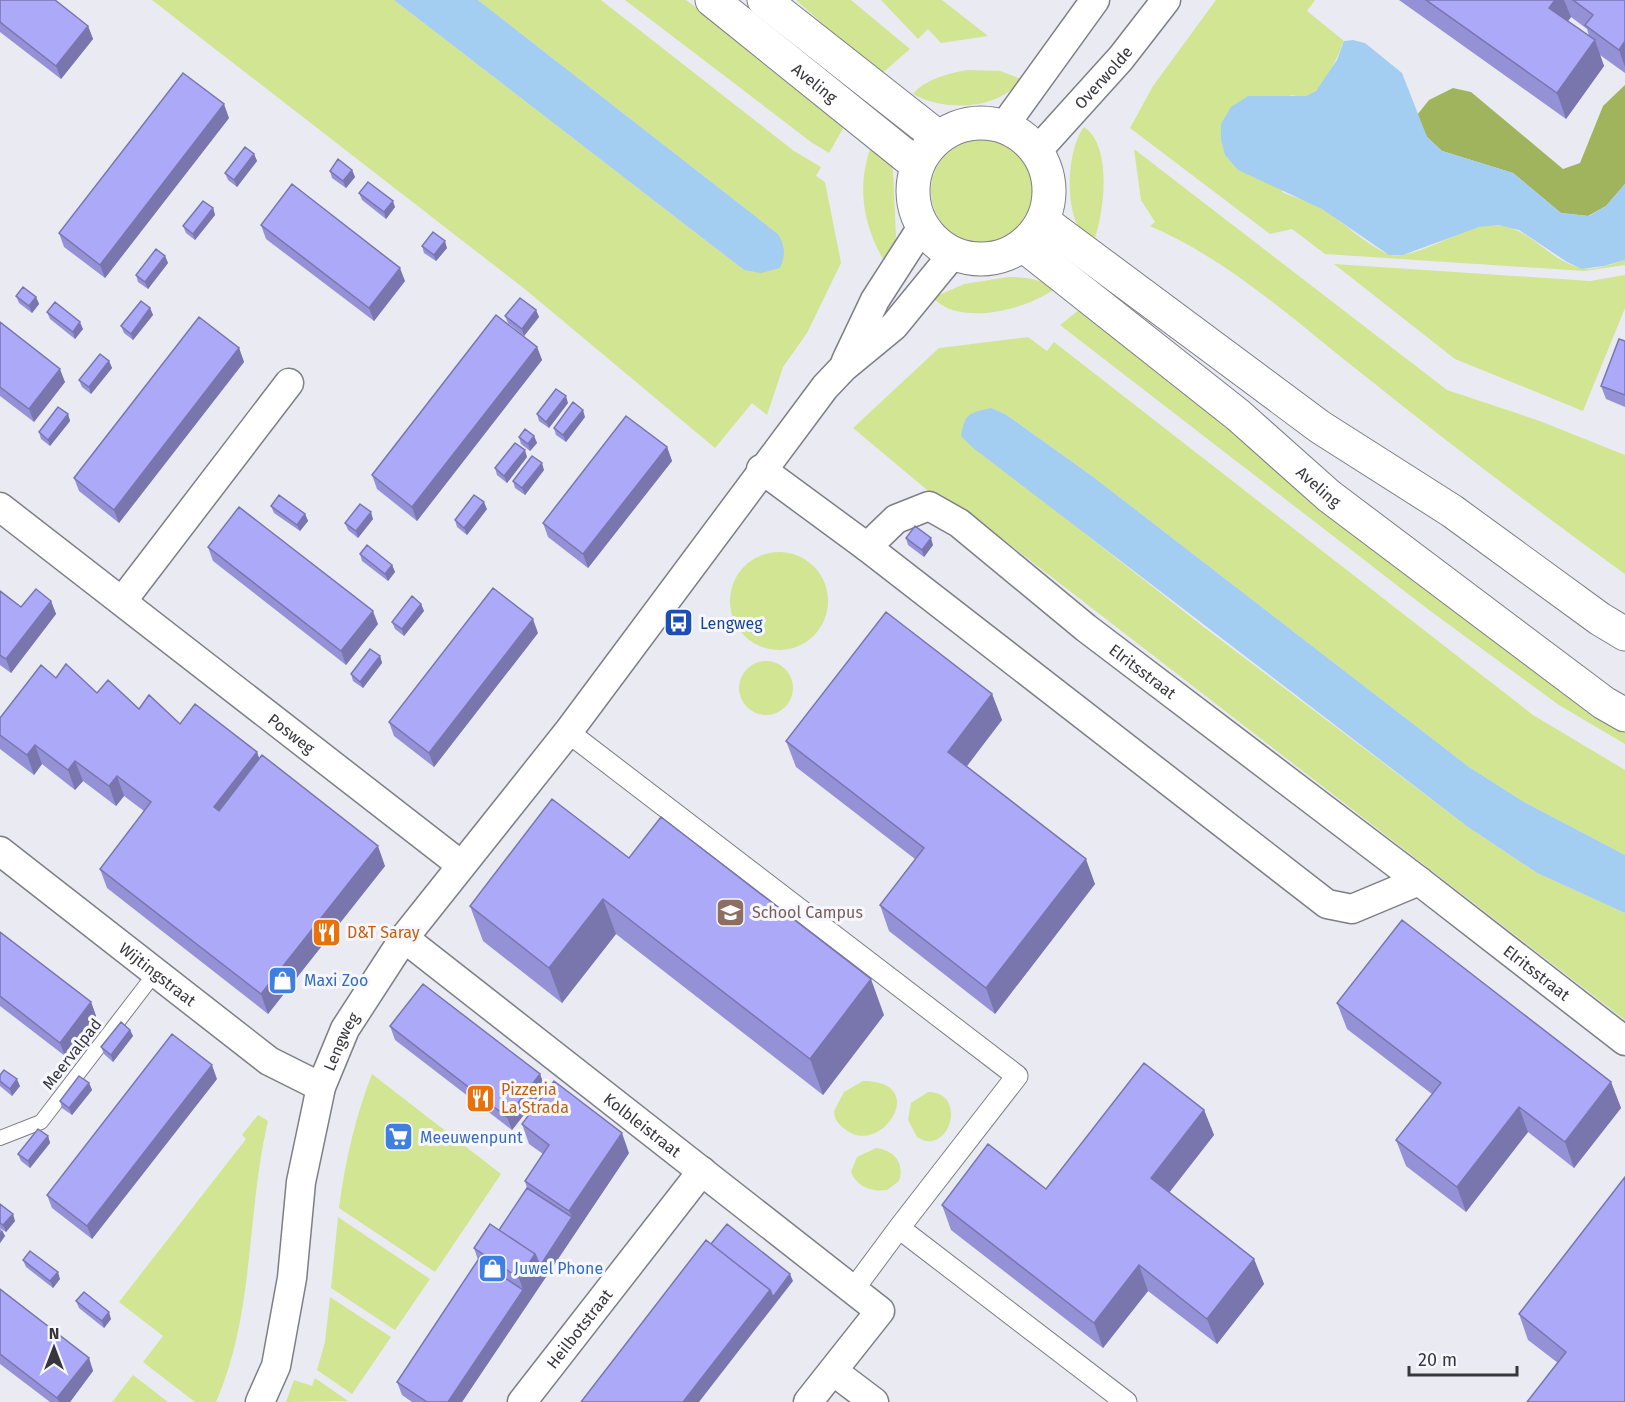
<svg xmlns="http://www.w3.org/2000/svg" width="1625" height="1402" font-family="'Fira Sans',sans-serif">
	<rect width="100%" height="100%" fill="#eaeaf3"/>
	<path fill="#d2e592" d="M152,0H394L744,270L778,234L478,0H601L794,151L821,167L816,176L825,182L841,263L807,333L783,367L767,415L752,403L715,448L526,290Z
		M625,0H686L849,118L829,153L811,142Z
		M796,0H851L910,49L880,75Z
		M881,0H942L988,36L941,43L928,29L918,39Z
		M1216,0H1315L1307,11L1344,41C1338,56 1323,93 1306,96C1301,97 1295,96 1291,95L1282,192C1296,198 1312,202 1324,210C1342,222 1370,247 1388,254C1409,262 1456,232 1478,227C1525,215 1542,259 1581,268C1594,271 1612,264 1625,260V265L1585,271L1325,254L1292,229L1270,234L1130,128L1153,86Z
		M968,70L1000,71L1021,79C1000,110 944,112 913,94C925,79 950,73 968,70Z
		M1084,127C1113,146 1104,213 1094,241C1089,237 1083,234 1079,228C1065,205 1067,149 1084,127Z
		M931 191a52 52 0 1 1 104 0a52 52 0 1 1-104 0Z
		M873,141L889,158L893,170L896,237L894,246L884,261C862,223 856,183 873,141Z
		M1134,149L1447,390L1537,420L1625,455V574C1536,510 1450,444 1365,376C1295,321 1232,262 1150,226L1155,222L1141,200Z
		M1334,264L1590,281L1625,275V308L1583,411L1455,359Z
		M1008,277C1023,277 1044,278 1053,290C1026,309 963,326 935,300L937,296L964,284Z
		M1084,306L1625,729V744L1559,705L1429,610L1060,325Z
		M1028,337L1047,351L1054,342L1533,715L1625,770V855L1524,802L1469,767L1092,476L1005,414L991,408L961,436L1205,628L1468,827L1537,873L1625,913V1020L961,507L940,494H932L853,428L939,348Z
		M730 601a49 49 0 1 1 98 0a49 49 0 1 1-98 0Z
		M739 688a27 27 0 1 1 54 0a27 27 0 1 1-54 0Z
		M372,1074L501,1174L435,1272L339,1208C345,1162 355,1118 372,1074Z
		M863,1081C931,1081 882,1157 846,1130C839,1125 834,1119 834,1111L844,1092Z
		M928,1092C969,1092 949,1158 917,1137L908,1120L911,1103Z
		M258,1115L268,1121C246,1215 255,1313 216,1402H195L143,1362L163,1336L119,1302L246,1139L242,1135Z
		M876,1148C894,1150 905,1163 899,1181L887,1190C871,1192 857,1187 851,1172L857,1157Z
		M338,1217L430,1279L395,1330L331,1288Z
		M330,1297L391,1337L352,1394L317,1370L325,1342Z
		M133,1375L168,1402H112Z
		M315,1378L348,1401L286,1402L294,1380L312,1386Z"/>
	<path fill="#a0b35d" d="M1625,85V184L1606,206L1588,216L1561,213L1513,173L1442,151L1427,137L1417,115L1429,100L1453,88L1471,92L1563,169L1580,163L1603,106Z"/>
	<path fill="#a4cdf2" d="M394,0H478L778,234C785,246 786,255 780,268L761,273L744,270Z
		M1353,40L1365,43L1402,73L1427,137L1442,151L1513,173L1561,213L1589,216L1606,206L1625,184V260L1604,266L1582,269L1567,262L1519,230L1498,225L1479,227L1403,255H1389L1322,209L1238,170L1225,155L1221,140V124L1231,107L1248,96H1306L1316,91L1337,60L1344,41Z
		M991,408L1005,414L1092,476L1469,767L1524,802L1625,855V913L1537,873L1468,827L972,447L961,436C965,413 969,413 991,408Z"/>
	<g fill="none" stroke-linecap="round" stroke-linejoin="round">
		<defs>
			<path id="service" d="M0,1138L41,1122L156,972"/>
			<path id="pedestrian" d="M568,732L1017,1076L899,1228L1126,1402
				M853,1290L899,1228"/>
			<g id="minor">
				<path d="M1004,126L1095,0"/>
				<path id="s1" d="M1037,151L1121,58L1166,0"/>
				<path d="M846,361L875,300L922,227"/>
				<path id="s2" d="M761,469L867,547L896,519L929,506L959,523L1086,628L1419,881L1625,1041"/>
				<path id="s3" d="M0,507L461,865"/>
				<path d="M867,547L1327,904L1352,909L1419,881"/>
				<path d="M123,600L289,383"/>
				<path id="s4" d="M0,851L269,1061L321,1087"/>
				<path id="s5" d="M404,938L880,1311L808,1402"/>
				<path d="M833,1371L874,1402"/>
				<path id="s6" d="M260,1402L276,1366L292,1278L301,1182L321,1087L345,1029L404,938L568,732L825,387L843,368L894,326L953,254"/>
				<path id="s7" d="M522,1402L702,1171"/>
			</g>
			<g id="secondary">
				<path id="s8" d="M712,0L917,165"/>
				<path d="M764,0L938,137"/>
				<circle cx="981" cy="191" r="68"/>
				<path d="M1043,221L1320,427L1452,511L1600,619L1625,634"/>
				<path id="s9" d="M1023,245L1238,415L1329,496L1604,703L1625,715"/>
			</g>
		</defs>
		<use href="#service" stroke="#7e7e86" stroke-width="16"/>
		<use href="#pedestrian" stroke="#7e7e86" stroke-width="23"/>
		<use href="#minor" stroke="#7e7e86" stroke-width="31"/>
		<use href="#secondary" stroke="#7e7e86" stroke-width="35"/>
		<use href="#service" stroke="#fff" stroke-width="14"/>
		<use href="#pedestrian" stroke="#fff" stroke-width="21"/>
		<use href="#minor" stroke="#fff" stroke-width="28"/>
		<use href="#secondary" stroke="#fff" stroke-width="33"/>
	</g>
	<path fill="#9591d6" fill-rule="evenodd" d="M0,0L88,26L93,39L61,79L0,32Z
		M1399,0H1625V73L1600,55L1604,66L1566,119ZM1571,17L1587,29L1589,36L1568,21Z
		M229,118L105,278L64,247L59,233Z
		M254,154L257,161L237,187L228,180L225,173Z
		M352,170L355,177L346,188L332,178L330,171Z
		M359,193L395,207L386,219L362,200Z
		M213,208L215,215L195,240L186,233L183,226Z
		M261,225L405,281L374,321L266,239Z
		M422,246L447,248L436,261L424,253Z
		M165,256L168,263L148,289L138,282L136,275Z
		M16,296L36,297L39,304L32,313L19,303Z
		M150,308L153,315L133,340L124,333L121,326Z
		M536,310L539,317L524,336L508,323L505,316Z
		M47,312L83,329L75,339L50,319Z
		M0,322L65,382L34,422L0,396Z
		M1625,341V407L1606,399L1601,386Z
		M537,347L542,360L417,521L377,489L372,475Z
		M239,348L244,362L119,523L79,491L74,478Z
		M109,361L112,368L91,394L82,387L79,380Z
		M568,403L549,428L539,421L537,414Z
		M68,414L70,421L50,446L41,439L39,432Z
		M585,417L566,442L556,435L554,428Z
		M534,436L537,443L530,451L521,444L519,437Z
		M667,447L672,461L588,568L548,537L543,523Z
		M527,457L507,483L497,475L495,468Z
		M544,470L525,495L515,488L513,481Z
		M271,506L305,514L308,521L300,531L274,513Z
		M487,509L467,535L457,527L455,520Z
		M373,519L358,538L348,530L345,523Z
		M906,538L933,545L924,557L908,545Z
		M208,547L378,624L346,665L213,561Z
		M360,554L392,565L395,572L388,581L362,561Z
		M0,591L21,607L51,601L56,614L11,673L0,665Z
		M421,604L424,611L404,636L395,629L392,622Z
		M538,633L434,767L394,736L389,722Z
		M380,656L382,663L363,688L353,681L351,674Z
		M56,678L257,752L259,758L385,866L268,1014L107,888L100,869L144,811L124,796L116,806L83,781L75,790L42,764L34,775L0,749V718Z
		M992,694L1002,720L966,766L1095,884L995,1014L889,931L880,905L915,859L796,767L786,741Z
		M629,858L884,1015L823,1095L616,934L562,1003L483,941L470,906Z
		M0,932L91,1002L96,1016L65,1056L0,1006Z
		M1337,1003L1611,1082L1621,1108L1574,1168L1528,1132L1466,1212L1406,1166L1396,1140L1432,1094L1347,1029Z
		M390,1026L540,1074L545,1088L512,1130L395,1040Z
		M130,1030L133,1036L113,1062L104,1054L101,1047Z
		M0,1075L20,1086L12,1096L0,1086Z
		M217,1079L92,1239L52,1208L47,1195Z
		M89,1083L92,1090L72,1115L62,1108L60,1101Z
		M1204,1110L1214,1135L1169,1193L1254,1259L1264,1284L1217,1344L1148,1291L1103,1348L951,1230L942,1205L1046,1189Z
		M522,1124L629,1153L462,1402H412L402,1395L397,1382L478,1260L474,1248L499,1230L527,1188L525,1181L543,1154L529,1144Z
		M48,1136L50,1143L30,1168L21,1161L18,1154Z
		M1625,1177V1402L1558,1363L1528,1340L1519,1314Z
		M0,1205L15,1221L6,1232L0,1228L5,1236L0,1243Z
		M23,1260L60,1279L53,1288L26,1267Z
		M0,1289L89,1358L93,1371L70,1402H50L0,1364Z
		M76,1301L111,1319L104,1328L79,1308Z"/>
	<path fill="#7976ae" d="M1555,0H1564L1571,17L1559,33L1549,8Z
		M88,26L93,39L61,79L56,66Z
		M1595,40L1604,66L1566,119L1557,93Z
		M1625,41V67L1619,50Z
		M224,104L229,118L105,278L100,265Z
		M254,154L257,161L237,187L234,180Z
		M352,170L355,177L346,188L343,181Z
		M393,201L395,207L386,219L384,212Z
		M213,208L215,215L195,240L193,234Z
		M445,241L447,248L436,261L434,255Z
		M165,256L168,263L148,289L145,282Z
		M400,268L405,281L374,321L369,308Z
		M36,297L39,304L32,313L29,306Z
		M150,308L153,315L133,340L131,334Z
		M536,310L539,317L524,336L522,329Z
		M80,322L83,329L75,339L73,332Z
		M537,347L542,360L417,521L412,507Z
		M239,348L244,362L119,523L114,510Z
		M109,361L112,368L91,394L89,387Z
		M60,369L65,382L34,422L29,409Z
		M566,396L568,403L549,428L546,422Z
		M583,410L585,417L566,442L563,435Z
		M68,414L70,421L50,446L48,440Z
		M534,436L537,443L530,451L528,444Z
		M667,447L672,461L588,568L583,554Z
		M525,450L527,457L507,483L504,476Z
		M542,463L544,470L525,495L522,488Z
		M484,502L487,509L467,535L464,528Z
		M371,512L373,519L358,538L356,531Z
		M305,514L308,521L300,531L297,525Z
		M931,538L933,545L924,557L922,550Z
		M392,565L395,572L388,581L385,574Z
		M51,601L56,614L11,673L6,659Z
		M421,604L424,611L404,636L402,629Z
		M373,611L378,624L346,665L341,651Z
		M533,619L538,633L434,767L429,753Z
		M380,656L382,663L363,688L360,682Z
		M992,694L1002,720L958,778L948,752Z
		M35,745L42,764L34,775L27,755Z
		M257,752L264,772L221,827L214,807Z
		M75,761L83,781L75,790L68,770Z
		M117,776L124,796L116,806L109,786Z
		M378,846L385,866L268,1014L261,994Z
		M1086,859L1095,884L995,1014L986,988Z
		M603,899L616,934L562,1003L549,968Z
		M871,979L884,1015L823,1095L810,1059Z
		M91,1002L96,1016L65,1056L60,1043Z
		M130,1030L133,1036L113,1062L111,1055Z
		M212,1065L217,1079L92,1239L87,1226Z
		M540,1074L545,1088L512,1130L507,1117Z
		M17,1079L20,1086L12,1096L10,1089Z
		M1611,1082L1621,1108L1574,1168L1565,1142Z
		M89,1083L92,1090L72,1115L69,1108Z
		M1519,1107L1528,1132L1466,1212L1457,1187Z
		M1204,1110L1214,1135L1160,1204L1151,1178Z
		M622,1133L629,1153L544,1280L540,1266L572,1217L569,1211Z
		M48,1136L50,1143L30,1168L28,1161Z
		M13,1214L15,1221L6,1232L3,1225Z
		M2,1230L5,1236L0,1243V1233Z
		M535,1254L544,1280L462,1402H448L523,1290L519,1278Z
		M1254,1259L1264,1284L1217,1344L1207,1319Z
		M1139,1265L1148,1291L1103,1348L1094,1323Z
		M58,1272L60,1279L53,1288L50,1281Z
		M790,1274L793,1281L699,1402H683L770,1290Z
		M109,1312L111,1319L104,1328L102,1321Z
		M89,1358L93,1371L70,1402H59L57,1398Z"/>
	<path fill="#ada9f9" stroke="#7976ae" stroke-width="1.5" d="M0,0H55L88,26L56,66L0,22Z
		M1426,0H1555L1549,8L1595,40L1557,93Z
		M1573,0H1625V41L1619,50L1585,25L1593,15Z
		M183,73L224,104L100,265L59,233Z
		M245,147L254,154L234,180L225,173Z
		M338,159L352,170L343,181L330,171Z
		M368,182L393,201L384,212L359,193Z
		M292,184L400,268L369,308L261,225Z
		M203,201L213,208L193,234L183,226Z
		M433,232L445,241L434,255L422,246Z
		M156,249L165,256L145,282L136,275Z
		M23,287L36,297L29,306L16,296Z
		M520,298L536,310L522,329L505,316Z
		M141,301L150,308L131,334L121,326Z
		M55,302L80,322L73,332L47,312Z
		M496,315L537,347L412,507L372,475Z
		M199,317L239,348L114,510L74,478Z
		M0,322L60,369L29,409L0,387Z
		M1619,339L1625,341V395L1601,386Z
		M100,354L109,361L89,387L79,380Z
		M556,389L566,396L546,422L537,414Z
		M573,402L583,410L563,435L554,428Z
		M58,407L68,414L48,440L39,432Z
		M626,416L667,447L583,554L543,523Z
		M525,429L534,436L528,444L519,437Z
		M515,443L525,450L504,476L495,468Z
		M532,456L542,463L522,488L513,481Z
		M279,495L305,514L297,525L271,506Z
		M474,495L484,502L464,528L455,520Z
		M360,504L371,512L356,531L345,523Z
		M239,507L373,611L341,651L208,547Z
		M915,526L931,538L922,550L906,538Z
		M367,545L392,565L385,574L360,554Z
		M493,588L533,619L429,753L389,722Z
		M36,589L51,601L6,659L0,655V591L21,607Z
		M412,596L421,604L402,629L392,622Z
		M886,612L992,694L948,752L1086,859L986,988L880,905L924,848L786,741Z
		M370,649L380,656L360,682L351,674Z
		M66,664L97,693L108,680L139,709L149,695L180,724L195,704L257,752L214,807L219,811L262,755L378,846L261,994L100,869L151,802L117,776L109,786L75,761L68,770L35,745L27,755L0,735V718L41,665L56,678Z
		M552,799L629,858L661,817L871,979L810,1059L603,899L549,968L470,906Z
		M1402,920L1611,1082L1565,1142L1519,1107L1457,1187L1396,1140L1441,1083L1337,1003Z
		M0,932L91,1002L60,1043L0,996Z
		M423,984L540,1074L507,1117L390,1026Z
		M121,1022L130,1030L111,1055L101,1047Z
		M172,1034L212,1065L87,1226L47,1195Z
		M1144,1063L1204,1110L1151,1178L1254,1259L1207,1319L1139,1265L1094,1323L942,1205L988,1144L1046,1189Z
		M4,1070L17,1079L10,1089L0,1081V1075Z
		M79,1076L89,1083L69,1108L60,1101Z
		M554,1081L622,1133L569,1211L525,1181L549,1145L522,1124Z
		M38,1129L48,1136L28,1161L18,1154Z
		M1625,1177V1402H1527L1566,1352L1519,1314Z
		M527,1188L572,1217L540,1266L535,1254L499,1230Z
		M0,1204L13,1214L3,1225L0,1223Z
		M490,1224L535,1254L519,1278L474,1248Z
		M727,1224L790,1274L773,1297L770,1290L711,1244Z
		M706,1240L770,1290L683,1402H581Z
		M30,1251L58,1272L50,1281L23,1260Z
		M478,1260L523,1290L448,1402H427L397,1382Z
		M0,1289L89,1358L57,1398L0,1354Z
		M84,1292L109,1312L102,1321L76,1301Z"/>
	<defs>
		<symbol id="bus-square" viewBox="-11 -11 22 22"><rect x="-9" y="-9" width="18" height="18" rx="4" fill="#1a4fb4" stroke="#f7f7ff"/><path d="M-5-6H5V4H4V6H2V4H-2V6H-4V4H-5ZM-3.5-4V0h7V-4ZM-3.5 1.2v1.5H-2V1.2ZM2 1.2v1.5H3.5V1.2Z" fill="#fff"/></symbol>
		<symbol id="school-square" viewBox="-11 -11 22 22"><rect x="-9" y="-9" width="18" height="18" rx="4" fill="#8d6e63" stroke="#f7f7ff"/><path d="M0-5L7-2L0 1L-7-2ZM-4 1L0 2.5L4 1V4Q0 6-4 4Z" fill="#fff"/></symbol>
		<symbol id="restaurant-square" viewBox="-11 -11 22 22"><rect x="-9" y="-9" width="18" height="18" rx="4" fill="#e8710a" stroke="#f7f7ff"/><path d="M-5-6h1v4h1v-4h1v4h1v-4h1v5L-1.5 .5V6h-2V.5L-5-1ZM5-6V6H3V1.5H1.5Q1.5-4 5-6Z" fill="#fff"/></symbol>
		<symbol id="shop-square" viewBox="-11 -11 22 22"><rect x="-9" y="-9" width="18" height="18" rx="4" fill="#3f7fe0" stroke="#f7f7ff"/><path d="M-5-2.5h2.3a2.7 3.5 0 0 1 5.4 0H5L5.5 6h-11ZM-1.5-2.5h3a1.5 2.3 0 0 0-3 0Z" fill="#fff"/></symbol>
		<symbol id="supermarket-square" viewBox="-11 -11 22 22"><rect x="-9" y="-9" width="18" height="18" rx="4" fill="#3f7fe0" stroke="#f7f7ff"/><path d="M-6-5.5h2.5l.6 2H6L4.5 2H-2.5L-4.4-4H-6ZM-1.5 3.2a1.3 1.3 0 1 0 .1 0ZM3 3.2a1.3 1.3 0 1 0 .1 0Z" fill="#fff"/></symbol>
	</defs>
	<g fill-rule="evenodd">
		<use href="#bus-square" x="662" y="606" width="33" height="33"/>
		<use href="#school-square" x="714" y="896" width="33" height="33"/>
		<use href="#restaurant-square" x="310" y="916" width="33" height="33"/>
		<use href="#shop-square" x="266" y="964" width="33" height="33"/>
		<use href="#restaurant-square" x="464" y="1082" width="33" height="33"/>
		<use href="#supermarket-square" x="382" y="1120" width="33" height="33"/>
		<use href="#shop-square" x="476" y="1252" width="33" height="33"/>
	</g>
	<g text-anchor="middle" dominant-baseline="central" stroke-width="6" stroke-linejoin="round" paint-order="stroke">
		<g font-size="16" fill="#37373b" stroke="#f7f7ff">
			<text stroke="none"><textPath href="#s1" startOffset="99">Overwolde</textPath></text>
			<text stroke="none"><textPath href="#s8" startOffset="132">Aveling</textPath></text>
			<text stroke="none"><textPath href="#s9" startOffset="382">Aveling</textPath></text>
			<text stroke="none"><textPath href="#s2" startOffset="478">Elritsstraat</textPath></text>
			<text stroke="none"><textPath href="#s3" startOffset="369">Posweg</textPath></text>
			<text stroke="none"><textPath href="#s2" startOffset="974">Elritsstraat</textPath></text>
			<text stroke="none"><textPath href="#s4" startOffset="200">Wijtingstraat</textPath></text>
			<text stroke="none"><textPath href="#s6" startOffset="372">Lengweg</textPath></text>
			<text transform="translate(72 1054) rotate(-52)">Meervalpad</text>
			<text stroke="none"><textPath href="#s5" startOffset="303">Kolbleistraat</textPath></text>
			<text stroke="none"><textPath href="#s7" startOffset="93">Heilbotstraat</textPath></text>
		</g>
		<g font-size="16" fill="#164399" stroke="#f7f7ff" text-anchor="start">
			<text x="700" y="623">Lengweg</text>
		</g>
		<g font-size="16" fill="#785e54" stroke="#f7f7ff" text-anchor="start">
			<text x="752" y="912">School Campus</text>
		</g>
		<g font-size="16" fill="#c56008" stroke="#f7f7ff" text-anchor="start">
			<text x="347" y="932">D&amp;T Saray</text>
			<text x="501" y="1089">Pizzeria<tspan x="501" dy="18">La Strada</tspan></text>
		</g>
		<g font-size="16" fill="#366cbe" stroke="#f7f7ff" text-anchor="start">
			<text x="304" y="980">Maxi Zoo</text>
			<text x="420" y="1137">Meeuwenpunt</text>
			<text x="514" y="1268">Juwel Phone</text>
		</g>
	</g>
	<g transform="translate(54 1348)" stroke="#f7f7ff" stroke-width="4.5" paint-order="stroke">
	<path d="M0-4.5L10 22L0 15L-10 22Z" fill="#37373b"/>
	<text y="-9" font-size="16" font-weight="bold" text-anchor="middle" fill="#37373b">N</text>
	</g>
	<path d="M1409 1366v9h108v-9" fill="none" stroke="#37373b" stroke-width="3"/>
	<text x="1418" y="1366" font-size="18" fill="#37373b" stroke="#f7f7ff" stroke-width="4.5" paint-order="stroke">20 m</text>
</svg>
